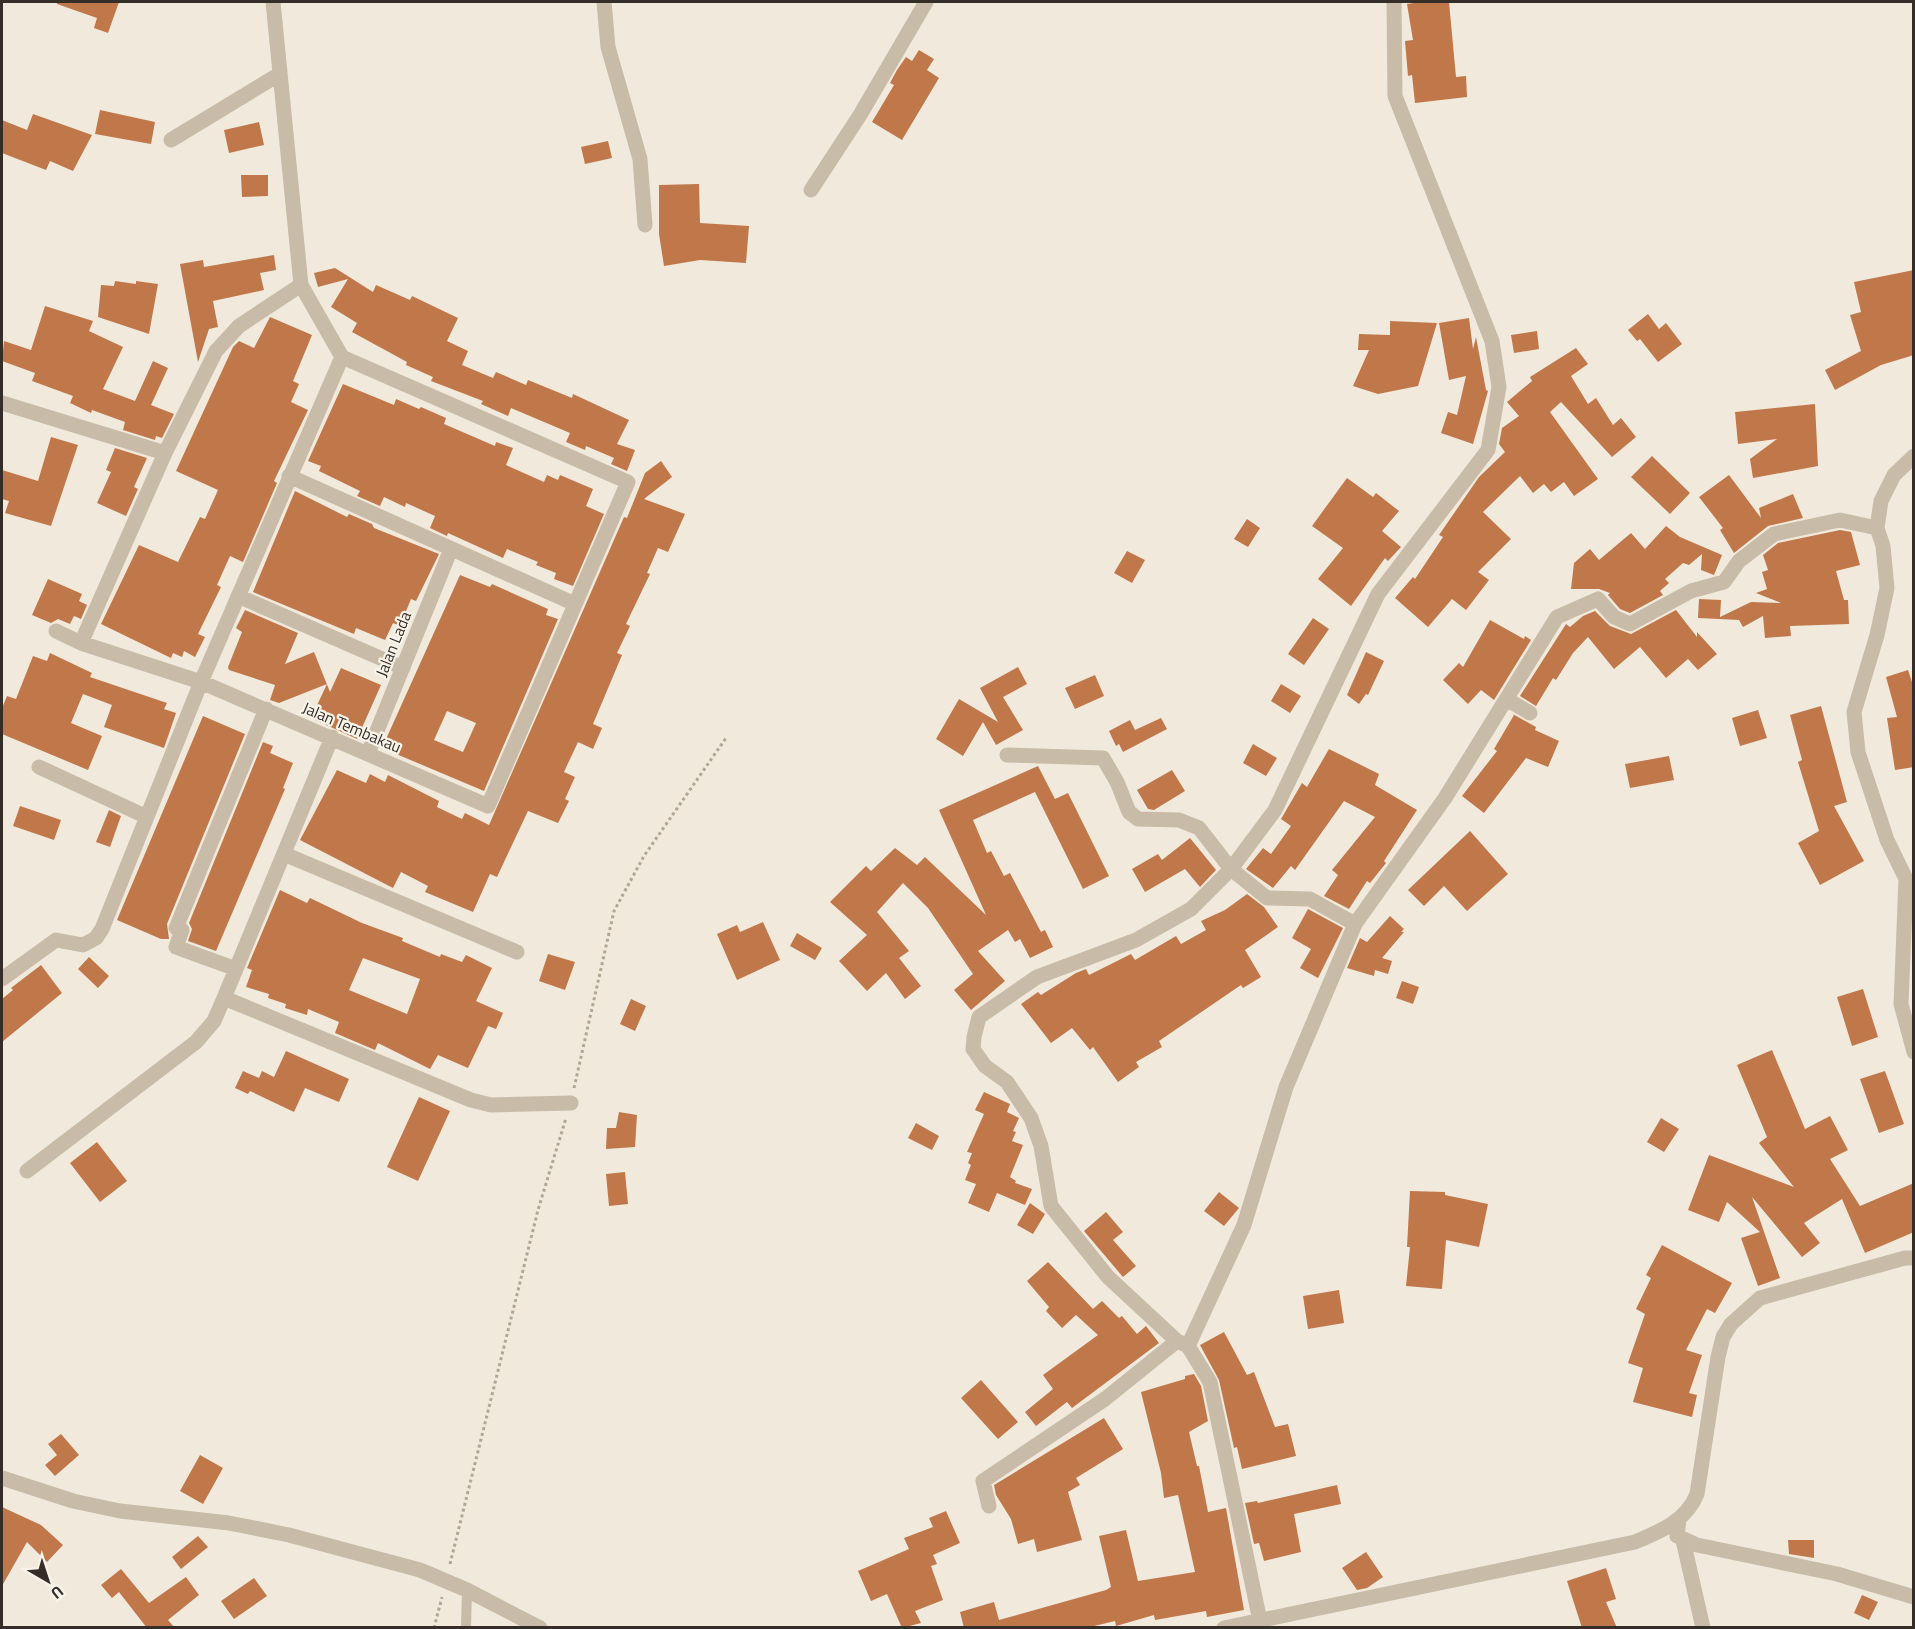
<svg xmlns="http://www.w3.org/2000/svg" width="1915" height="1629" font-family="'Titillium Web',sans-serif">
	<rect width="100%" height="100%" fill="#f1eadc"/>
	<path fill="#c0774a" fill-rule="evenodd" d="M57,2H119L108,33L94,28L97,18L57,4Z
		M1421,2H1449L1456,77L1466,76L1467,97L1415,103L1412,75L1408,76L1405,41L1413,40L1407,4Z
		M919,50L934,59L927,70L939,78L902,140L872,122L894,85L890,83L897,70L906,57L912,61Z
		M100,110L155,122L151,144L95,134Z
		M33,114L92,135L73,171L50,161L46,170L2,153V120L27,130Z
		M259,122L264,145L229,153L224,130Z
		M608,141L612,158L585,164L581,147Z
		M241,175H268V196L242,197Z
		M699,184L700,223L749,226L746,263L700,260L664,266L659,234V185Z
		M274,255L276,270L260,273L264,290L213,301L218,327L209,329L198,362L180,264L203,260L204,267Z
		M335,268L373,292L376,285L410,300L412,296L458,318L447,341L468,351L462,365L493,378L496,372L526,385L528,380L572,398L573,394L629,420L617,444L635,450L627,471L611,464L614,458L586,446L585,450L566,442L570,433L511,408L508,416L481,404L483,401L431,381L433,377L406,365L407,362L352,332L357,323L331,307L348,279L318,287L314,273Z
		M1914,270V355L1881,365L1835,390L1825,370L1861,351L1850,315L1861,312L1854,282Z
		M115,281L136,284V281L158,284L149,334L98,317L101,285L114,286Z
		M45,306L93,321L89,331L123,347L103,389L135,401L153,361L168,368L151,405L174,414L162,438L156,436L155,440L123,430L125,422L92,410L91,413L70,403L73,396L32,381L35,373L2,361L4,341L31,350Z
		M1648,314L1659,329L1666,323L1682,344L1658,362L1640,339L1637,341L1628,330Z
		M270,317L312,335L293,381L299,384L291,402L308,410L274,481L277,483L243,562L230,556L217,585L221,587L198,634L205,637L195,657L184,651L182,657L173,653L171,658L101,624L139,545L178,562L200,517L205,519L218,490L176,471L233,347L239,341L254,348Z
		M1469,318L1473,349L1476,337L1486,390L1488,391L1473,444L1441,433L1448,412L1457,415L1466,376L1449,380L1439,323Z
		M1390,321L1437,323L1418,386L1378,394L1353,386L1369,350H1358L1359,334L1390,335Z
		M1537,331L1539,349L1514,353L1511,335Z
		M1576,348L1588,364L1571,376L1588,404L1596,398L1613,425L1621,418L1636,437L1612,457L1561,402L1550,412L1598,479L1574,496L1564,482L1551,492L1544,484L1533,493L1520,476L1483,512L1511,539L1478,572L1489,580L1466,610L1452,599L1428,627L1395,598L1413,577L1415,579L1443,537L1439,535L1479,477L1505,452L1499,444L1502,428L1519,416L1507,402L1532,381L1530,377Z
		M343,384L394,405L396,399L419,409L421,407L446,418L444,424L495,446L496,442L513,448L506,465L544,482L547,475L558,480L560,475L593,489L586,506L604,514L573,586L554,579L556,573L536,565L538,562L507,549L503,558L448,533L447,536L430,528L435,516L406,503L405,507L384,497L380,506L357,496L360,491L319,471L321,466L308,461Z
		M1815,404L1818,466L1753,478L1750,459L1777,439L1738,444L1735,412Z
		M51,437L78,445L51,526L5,513L9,501L2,499V470L38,481Z
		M115,448L147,458L134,487L138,489L126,516L97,503L111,472L106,470Z
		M1652,456L1690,493L1670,514L1631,477Z
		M661,461L672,477L644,499L685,514L668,552L658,548L647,573L650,574L626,624L630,626L617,653L622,655L593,724L602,728L593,749L578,742L564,772L575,777L565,799L569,801L558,823L528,811L497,877L490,874L473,912L425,892L428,886L401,872L393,888L300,840L337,770L366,783L370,774L385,782L388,775L439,801L437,807L462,819L465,813L489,825L624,517L627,518L645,473Z
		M1729,475L1761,518L1759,508L1793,494L1803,518L1768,526L1734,553L1720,530L1723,528L1699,497Z
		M1347,478L1373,497L1376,493L1399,511L1382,531L1401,547L1388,561L1385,558L1351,606L1318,579L1343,548L1312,526Z
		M295,491L347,517L349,514L372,524L374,528L439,554L416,601L411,599L400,626L393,623L385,640L356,628L354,634L253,592Z
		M1247,519L1260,528L1248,547L1234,539Z
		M1666,526L1680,537L1722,555L1714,575L1701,570L1702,554L1689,565L1683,563L1665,579L1669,583L1660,591L1663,595L1630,613L1620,609L1608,595L1610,593L1599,589H1571L1574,563L1590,549L1599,560L1631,533L1645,549Z
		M1840,530L1851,532L1860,565L1836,571L1844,600H1848L1849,624L1790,626L1791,636L1765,638L1763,616L1743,627L1739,620L1698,618L1699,599L1721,600L1720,617L1751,602L1781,603L1756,593L1767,589L1762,572L1768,570L1763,555L1778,543Z
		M1127,551L1145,560L1132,583L1114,573Z
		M460,575L490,587L492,584L548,609L546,615L558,619L484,791L382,748ZM447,711L476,723L463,752L434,740Z
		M48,579L82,594L79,601L87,605L81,619L74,616L70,624L58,619L51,623L32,615Z
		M245,610L298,633L285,664L314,652L330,692L341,668L381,685L357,739L311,718L327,684L279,703L270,700L275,685L229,670L228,667L242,632L236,628Z
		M1676,610L1697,637V632L1717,654L1698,670L1688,659L1666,678L1640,647L1614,669L1588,637L1573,653L1556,680L1553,678L1536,706L1520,696L1566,624L1570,627L1583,616L1595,611L1610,626L1631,634Z
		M1313,618L1329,629L1304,665L1288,654Z
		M1490,620L1524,639L1525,636L1531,640L1494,700L1481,690L1468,704L1443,680L1459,663L1463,667Z
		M1366,652L1384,661L1368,695L1366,694L1359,704L1347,695Z
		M50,653L92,673L90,677L167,703L164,709L176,713L164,748L104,727L112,705L83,694L71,723L102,736L88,770L2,734V708L7,696L16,699L33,656L47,661Z
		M1018,667L1027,684L1003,697L1023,730L996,745L983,722L963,756L936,739L959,699L998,722L980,688Z
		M1908,670L1914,688V767L1895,770L1887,718L1897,717L1886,677Z
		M1095,675L1104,696L1075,709L1065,688Z
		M1281,684L1301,696L1290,713L1271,701Z
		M1821,706L1847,802L1834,806L1864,861L1820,885L1798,843L1819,831L1798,762L1802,760L1790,715Z
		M1758,710L1767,738L1740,746L1732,718Z
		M1511,713L1536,727L1535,730L1559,741L1548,767L1526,758L1484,813L1462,796L1497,751L1494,749L1514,715Z
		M203,716L245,734L167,924L169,939H161L117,920Z
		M1161,718L1167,729L1123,752L1119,744L1116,746L1109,731L1130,720L1135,730Z
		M263,742L273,746L270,753L293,763L283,788L285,789L216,951L188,941L192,929L189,923Z
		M1253,744L1277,758L1266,776L1243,763Z
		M1329,749L1379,774L1375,785L1417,810L1384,861L1386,863L1370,883L1367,881L1349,909L1324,896L1338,875L1332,870L1375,817L1344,801L1295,870L1291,866L1273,888L1246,869L1263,848L1271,854L1291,826L1281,819L1302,783L1307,787Z
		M1669,756L1674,780L1630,788L1625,764Z
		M1038,766L1055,799L1068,793L1109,876L1083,889L1035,792L973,820L987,853L991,851L1004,876L1010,873L1041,932L1045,930L1053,947L1030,958L1020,939L1015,942L1008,930L978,951L1005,981L971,1010L954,990L973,974L928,908L903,883L877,912L909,951L899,958L921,986L905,999L886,973L867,991L839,961L867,935L830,902L866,866L871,871L895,848L917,865L925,857L986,915L939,810Z
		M1172,770L1185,791L1154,810L1148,809L1137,790Z
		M20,806L61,820L54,840L13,826Z
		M109,810L121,816L110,847L96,842Z
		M1470,831L1508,874L1467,911L1444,886L1424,906L1408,890Z
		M1190,838L1216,870L1200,887L1185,869L1145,892L1132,869L1158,854L1162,860Z
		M280,890L307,903L310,898L362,923L403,938L402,941L440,957L441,954L462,962L466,955L492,968L476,1001L503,1013L496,1029L488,1026L468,1068L438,1055L430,1069L378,1043L375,1050L335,1033L339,1022L308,1009L307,1015L285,1008L286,1004L268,998L269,994L246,987L252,970L247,968ZM363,958L420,979L407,1014L349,990Z
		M1247,894L1264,907L1278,927L1245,950L1261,977L1243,988L1241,985L1159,1041L1162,1047L1136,1062L1139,1067L1118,1082L1093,1047L1090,1050L1072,1028L1051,1043L1021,1004L1038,992L1041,995L1076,973L1086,969L1089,975L1131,954L1135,960L1176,936L1181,944L1206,930L1201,921L1225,910Z
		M1308,909L1343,928L1318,978L1300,968L1311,949L1292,938Z
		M1390,916L1404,929L1401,932H1404L1382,958L1392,961L1388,974L1375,970L1374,976L1347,968L1360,938L1367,942Z
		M763,922L780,960L737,980L717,934L737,925L740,932Z
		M797,933L822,948L815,960L790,946Z
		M548,954L575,962L565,990L539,981Z
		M89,957L109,976L98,988L78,969Z
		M41,965L62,993L2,1042V999L13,990L11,988Z
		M1402,981L1419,987L1413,1004L1396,998Z
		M1863,989L1878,1037L1852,1046L1837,997Z
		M631,999L646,1006L635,1031L620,1024Z
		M1772,1050L1805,1129L1830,1116L1848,1150L1830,1159L1860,1206L1914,1183V1232L1865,1253L1842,1199L1804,1223L1820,1243L1802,1257L1752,1197L1780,1278L1758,1286L1741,1238L1760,1232L1727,1202L1719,1222L1688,1210L1709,1155L1794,1187L1759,1143L1767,1137L1737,1065Z
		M286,1051L349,1079L339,1102L305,1088L294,1112L250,1091L248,1094L235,1088L243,1071L259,1078L262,1071L274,1077Z
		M1885,1071L1904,1124L1879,1133L1860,1079Z
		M984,1092L1010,1104L1007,1112L1019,1118L1013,1131L1016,1132L1012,1141L1023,1145L1010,1177L1016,1181L1015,1183L1032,1189L1025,1205L997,1193L989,1212L968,1203L976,1184L965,1180L971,1165L968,1163L972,1153L967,1152L984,1114L975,1110Z
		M419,1097L450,1111L418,1181L387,1167Z
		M619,1112L637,1115L635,1147L606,1149L607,1128H616Z
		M1661,1118L1679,1129L1664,1152L1647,1142Z
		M916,1123L939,1136L932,1150L908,1138Z
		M97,1142L127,1181L100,1202L70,1163Z
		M625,1172L628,1204L609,1206L606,1174Z
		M1410,1191L1445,1192V1195L1488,1204L1479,1247L1446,1240L1442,1289L1406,1286L1410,1247H1407Z
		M1219,1192L1239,1208L1224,1226L1204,1211Z
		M1030,1203L1045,1214L1033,1234L1017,1225Z
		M1106,1212L1123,1232L1113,1240L1136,1266L1123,1277L1084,1231Z
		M1662,1245L1732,1283L1715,1313L1707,1309L1686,1350L1702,1355L1689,1393L1697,1395L1692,1417L1633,1402L1643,1368L1628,1363L1645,1314L1636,1309L1651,1278L1646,1275Z
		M1048,1262L1093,1309L1102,1301L1119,1318L1122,1316L1137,1334L1146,1326L1159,1343L1072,1408L1067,1402L1036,1426L1025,1412L1053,1389L1043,1375L1098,1335L1076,1315L1062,1328L1046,1311L1049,1307L1027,1281Z
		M1339,1290L1344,1323L1308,1329L1303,1296Z
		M1224,1332L1247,1375L1254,1372L1275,1427L1288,1424L1296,1456L1242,1469L1237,1447L1234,1448L1219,1380L1200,1345Z
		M1194,1374L1201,1386L1208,1421L1189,1432L1197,1466H1199L1208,1512L1226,1508L1244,1610L1207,1617L1206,1611L1155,1620L1154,1615L1116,1626L1115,1621L1086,1628H964L960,1612L994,1602L999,1620L1106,1590L1111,1587L1099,1536L1126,1530L1138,1581L1195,1572L1178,1495L1164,1498L1161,1473L1141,1392L1185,1379V1376Z
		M981,1380L1018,1422L998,1439L961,1398Z
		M1104,1418L1123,1449L1076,1478L1080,1485L1068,1492L1082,1540L1037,1552L1034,1539L1018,1544L1011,1519L996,1495L994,1485Z
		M61,1434L79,1455L55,1476L45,1465L57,1455L48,1444Z
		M200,1455L223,1468L203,1504L180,1491Z
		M1337,1485L1341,1504L1294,1514L1301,1552L1264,1561L1259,1543L1254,1544L1245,1503L1257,1501L1258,1503Z
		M2,1507L41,1525L63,1545L47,1562L27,1542L2,1586Z
		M946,1511L960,1543L933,1555L937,1564L931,1566L943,1600L915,1611L921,1623L902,1628L887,1594L871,1601L858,1571L909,1549L904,1538L933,1527L929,1518Z
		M198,1536L208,1547L181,1569L172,1557Z
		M1788,1540H1814V1558L1789,1554Z
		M1366,1552L1383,1577L1367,1588L1357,1590L1342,1568Z
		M1606,1568L1616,1599L1606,1602L1617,1628H1582L1567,1581Z
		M121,1569L149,1603L186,1577L199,1595L168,1620L175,1628H147L119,1592L112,1598L101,1585Z
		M254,1578L267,1596L234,1619L221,1601Z
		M1862,1595L1878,1602L1869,1620L1854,1613Z"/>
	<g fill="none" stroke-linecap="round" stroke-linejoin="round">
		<path stroke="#b4a592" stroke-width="3" stroke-dasharray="3 3" stroke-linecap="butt" d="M574,1088L614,911L644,856L726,738
			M450,1564L538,1210L566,1118
			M434,1628L442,1597"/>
		<path stroke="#c8bba8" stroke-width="10" d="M466,1628L467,1590"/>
		<path stroke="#c8bba8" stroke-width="15" d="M604,2L608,47L640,159L645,225
			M171,140L278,75
			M811,190L860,115L926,2
			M2,403L165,453
			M1914,456L1894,475L1881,501L1877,528L1883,546L1887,588L1877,635L1854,712L1858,752L1887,840L1906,879L1901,1004L1914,1052
			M289,476L575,604
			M238,596L403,668
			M56,631L81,643L201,682L488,806L628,482L342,357
			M81,643L165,453L216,351L239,326L301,285
			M1508,700L1530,713
			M368,753L451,549
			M1007,755L1103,758L1117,782L1129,812L1138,819L1179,820L1199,828L1231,869L1267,898L1310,899L1355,924
			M39,767L147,817
			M284,854L517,952
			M236,969L176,947L182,930L176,928L266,709
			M2,979L56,940L83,945L96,938L102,929L201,682L342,357L301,285L273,2
			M224,998L471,1100L491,1105L571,1103
			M27,1171L196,1042L214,1021L224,998L332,737
			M1188,1346L1244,1225L1286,1087L1355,924L1445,798L1557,617L1598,599L1614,617L1630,624L1691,591L1724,582L1739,561L1774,534L1840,520L1877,528
			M2,1478L73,1501L120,1511L229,1523L289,1535L420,1570L467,1590L540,1628
			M989,1506L983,1481L1105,1399L1177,1341
			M1679,1519L1677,1536L1697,1545L1837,1574L1914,1597
			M1683,1540L1703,1628
			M1260,1621L1210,1382L1188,1346L1177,1341L1108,1277L1051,1206L1041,1146L1031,1118L1007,1082L985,1066L973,1049L974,1037L979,1017L1037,977L1136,940L1191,909L1231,869L1275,810L1378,594L1488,450L1499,387L1492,341L1395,96L1394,2
			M1224,1628L1635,1542C1661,1531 1686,1521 1697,1494L1718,1357L1723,1337L1731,1324L1760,1298L1905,1258H1914"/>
	</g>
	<g text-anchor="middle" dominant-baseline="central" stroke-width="4.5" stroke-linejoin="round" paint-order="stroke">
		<g font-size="16" fill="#352e28" stroke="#f8f3e8">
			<text transform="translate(393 644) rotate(-68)">Jalan Lada</text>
			<text transform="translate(352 727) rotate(23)">Jalan Tembakau</text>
		</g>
	</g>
	<rect width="1915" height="1629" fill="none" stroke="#352e28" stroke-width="6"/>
	<g transform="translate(48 1581) rotate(141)" stroke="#f8f3e8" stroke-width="4.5" paint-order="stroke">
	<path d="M0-4.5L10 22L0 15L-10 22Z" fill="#352e28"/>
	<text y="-9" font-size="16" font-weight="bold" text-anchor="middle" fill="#352e28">U</text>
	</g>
</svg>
